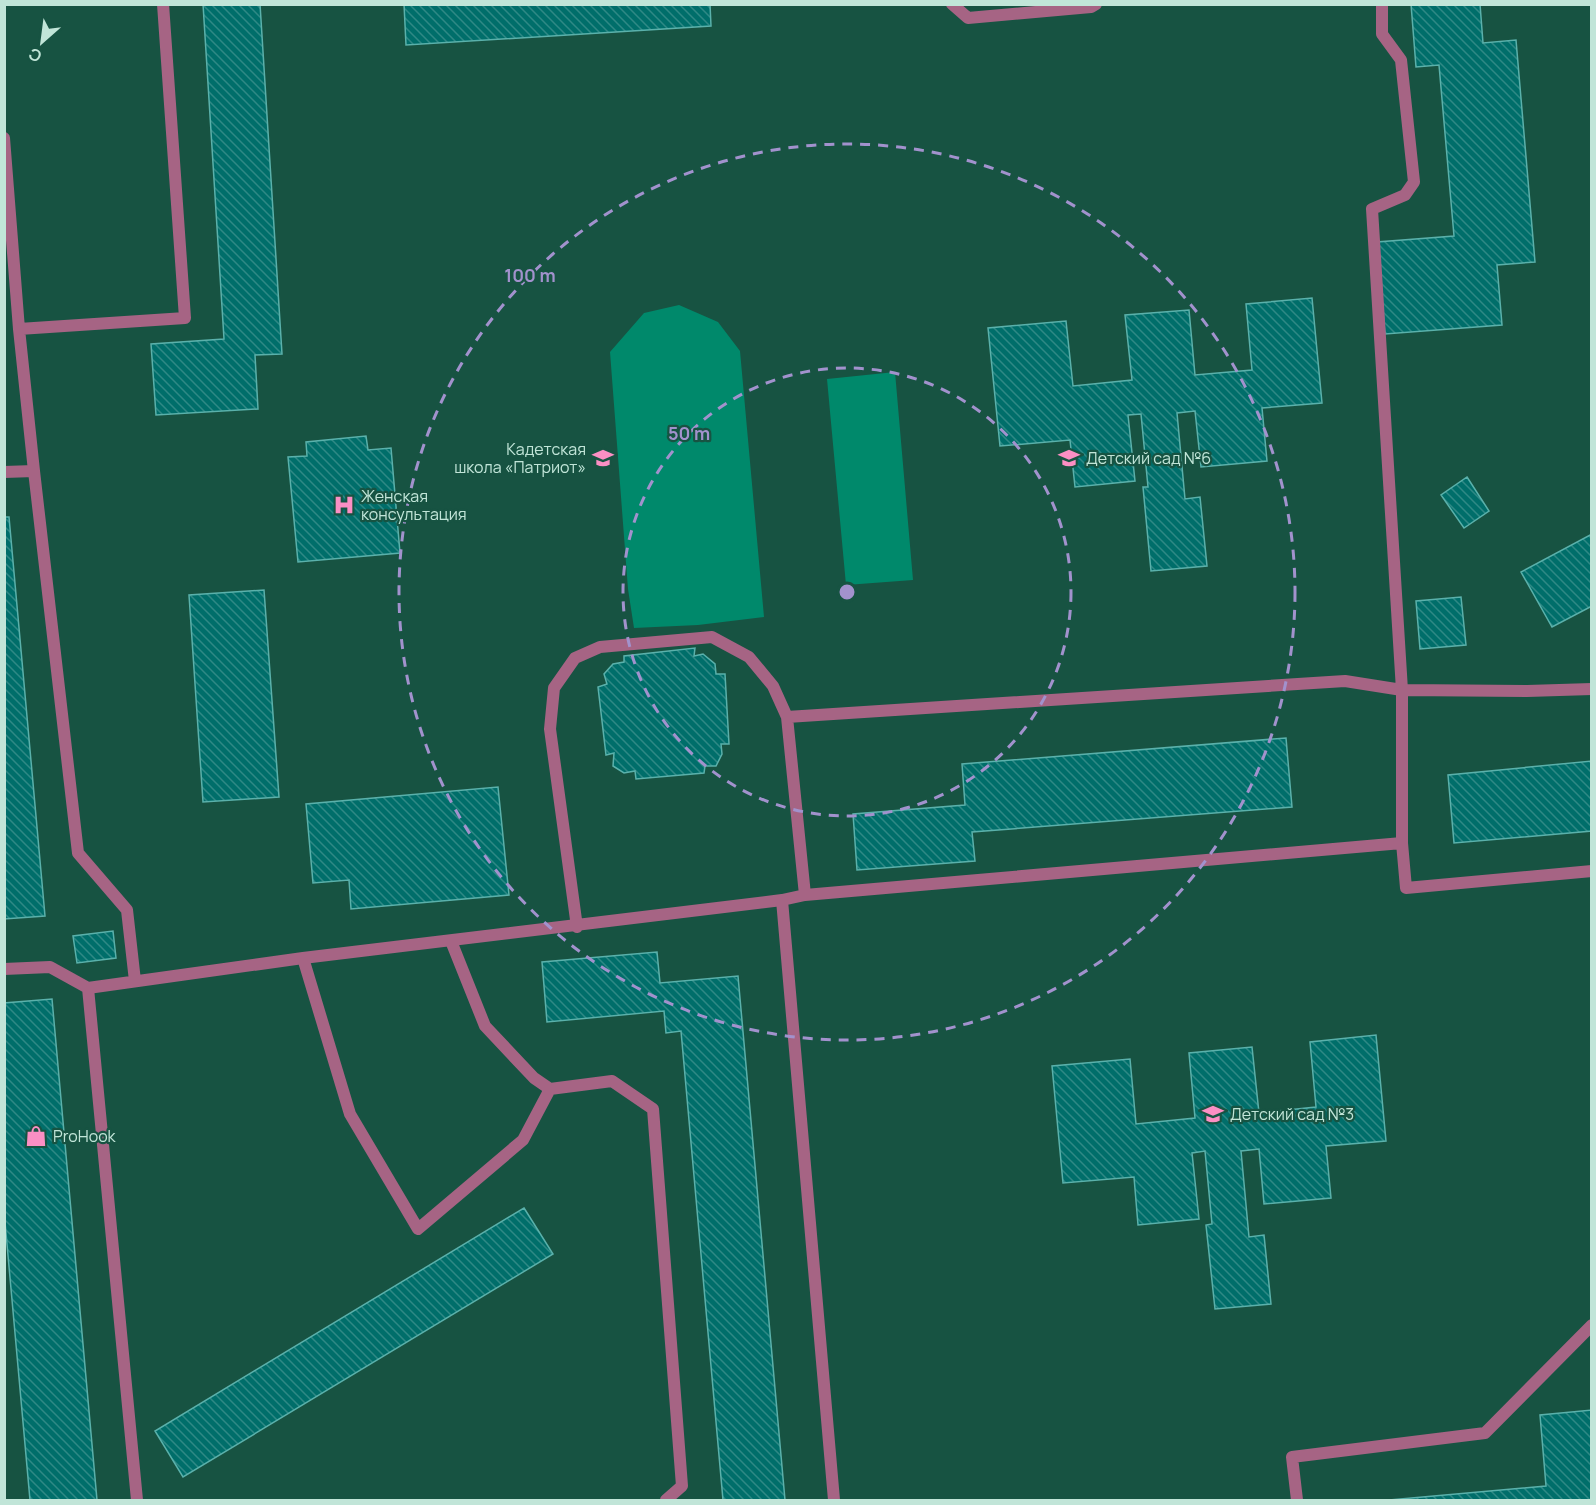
<svg xmlns="http://www.w3.org/2000/svg" width="1596" height="1505" font-family="Manrope,sans-serif">
	<defs>
		<pattern id="building-back-hatch" width="6" height="6" patternUnits="userSpaceOnUse" patternTransform="scale(1.5)"><rect width="6" height="6" fill="#006e6a"/><path d="M-1 5l2 2M0 0l6 6M5-1l2 2" fill="none" stroke="#2f8985"/></pattern>
	</defs>
	<rect width="100%" height="100%" fill="#175342"/>
	<path fill="#00896b" d="M679,305L718,322L740,351L764,617L698,625L634,628L628,589L610,352L644,313Z
		M895,372L913,580L846,585L827,379Z"/>
	<path fill="url(#building-back-hatch)" stroke="#5ab1ab" stroke-width="1.5" d="M203,4H260L282,354L255,355L258,409L156,415L151,344L224,339Z
		M404,4H710L711,26L406,45Z
		M1411,4H1480L1483,43L1516,40L1535,262L1497,265L1502,325L1385,334L1377,242L1454,236L1439,65L1416,67Z
		M1312,298L1322,403L1262,408L1267,461L1201,467L1195,411L1177,413L1185,499L1200,497L1207,566L1151,571L1143,487H1148L1141,414L1128,415L1135,481L1075,487L1070,440L1000,446L988,328L1066,321L1073,386L1132,380L1125,315L1189,310L1195,375L1252,370L1246,304Z
		M366,436L368,450L391,448L400,553L298,562L288,457L307,456L306,442Z
		M1467,477L1489,511L1464,528L1441,495Z
		M4,517H9L45,916L4,919Z
		M1592,534V606L1552,627L1521,572Z
		M264,590L279,797L203,802L189,595Z
		M1461,597L1466,645L1420,649L1416,601Z
		M695,648L694,656L703,654L715,664L716,674H725L729,744H721L722,754L716,766H705L704,773L636,779L635,771L624,773L613,766L614,753L606,755L598,687L607,684L604,674L613,664L624,662V656Z
		M1286,738L1292,807L972,832L975,861L857,870L853,814L965,805L962,764Z
		M1592,761V831L1454,843L1448,775Z
		M498,787L509,895L351,909L349,880L313,883L306,804Z
		M113,931L116,958L77,963L73,936Z
		M657,952L660,983L738,976L785,1500H723L681,1031L666,1033L664,1011L547,1022L542,962Z
		M52,999L97,1500H30L4,1211V1003Z
		M1376,1035L1386,1141L1326,1146L1331,1198L1264,1204L1259,1149L1241,1151L1249,1237L1264,1235L1271,1304L1215,1309L1206,1225L1212,1224L1205,1151L1192,1153L1199,1219L1138,1225L1134,1177L1063,1183L1052,1066L1130,1059L1136,1124L1195,1118L1189,1053L1252,1047L1259,1113L1316,1107L1310,1042Z
		M524,1208L553,1254L183,1477L155,1431Z
		M1592,1410V1500H1389L1546,1486L1540,1415Z"/>
	<g fill="none" stroke-linecap="round" stroke-linejoin="round">
		<path stroke="#a66484" stroke-width="12" d="M952,4L968,18L1091,7L1096,4
			M4,138L19,329L34,471L4,472
			M19,329L185,318L163,4
			M34,471L78,853L127,910L135,981
			M1402,843L1406,888L1592,871
			M805,895L787,717L1345,681L1402,690L1372,209L1405,195L1414,182L1401,60L1382,34V4
			M782,900L805,895L1402,843V690L1527,691L1592,689
			M577,927L550,729L554,688L575,658L600,647L712,637L749,657L773,686L787,717
			M451,941L485,1026L534,1078L550,1089
			M303,958L350,1114L418,1229L523,1140L550,1089L612,1081L653,1109L682,1486L666,1500
			M4,969L50,967L88,988L303,958L782,900L834,1500
			M88,988L137,1500
			M1297,1500L1292,1457L1485,1433L1592,1325"/>
	</g>
	<g fill="none" stroke="#a292cd" stroke-width="3" stroke-dasharray="10 8">
		<circle cx="847" cy="592" r="224"/>
		<circle cx="847" cy="592" r="448"/>
	</g>
	<defs>
		<symbol id="school-bare" viewBox="-9 -9 18 18"><path d="M0-5L7-2L0 1L-7-2ZM-4 1L0 2.5L4 1V4Q0 6-4 4Z" fill="#fb8fc4" stroke="#175342" stroke-width="2.5" paint-order="stroke"/></symbol>
		<symbol id="hospital-bare" viewBox="-9 -9 18 18"><path d="M-5-5h3v3.5h4V-5h3V5h-3V1.5h-4V5h-3Z" fill="#fb8fc4" stroke="#175342" stroke-width="2.5" paint-order="stroke"/></symbol>
		<symbol id="shop-bare" viewBox="-9 -9 18 18"><path d="M-5-2.5h2.3a2.7 3.5 0 0 1 5.4 0H5L5.5 6h-11ZM-1.5-2.5h3a1.5 2.3 0 0 0-3 0Z" fill="#fb8fc4" stroke="#175342" stroke-width="2.5" paint-order="stroke"/></symbol>
	</defs>
	<g fill-rule="evenodd">
		<use href="#school-bare" x="588" y="443" width="30" height="30"/>
		<use href="#school-bare" x="1054" y="443" width="30" height="30"/>
		<use href="#hospital-bare" x="329" y="490" width="30" height="30"/>
		<use href="#school-bare" x="1198" y="1099" width="30" height="30"/>
		<use href="#shop-bare" x="21" y="1121" width="30" height="30"/>
	</g>
	<g text-anchor="middle" dominant-baseline="central" stroke-width="4.5" stroke-linejoin="round" paint-order="stroke">
		<g font-size="16" fill="#c1e5d8" stroke="#175342" text-anchor="start">
			<text x="586" y="449" text-anchor="end">Кадетская<tspan x="586" dy="18">школа «Патриот»</tspan></text>
			<text x="1086" y="458">Детский сад №6</text>
			<text x="361" y="496">Женская<tspan x="361" dy="18">консультация</tspan></text>
			<text x="1230" y="1114">Детский сад №3</text>
			<text x="53" y="1136">ProHook</text>
		</g>
	</g>
	<circle cx="847" cy="592" r="9" fill="#a292cd" stroke="#175342" stroke-width="3"/>
	<g font-size="18" text-anchor="middle" font-weight="bold" fill="#a292cd" stroke="#175342" stroke-width="4.5" stroke-linejoin="round" paint-order="stroke">
		<text x="530" y="282">100 m</text>
		<text x="689" y="440">50 m</text>
	</g>
	<rect width="1596" height="1505" fill="none" stroke="#c1e5d8" stroke-width="12"/>
	<g transform="translate(42 42) rotate(208)" stroke="#175342" stroke-width="4.5" paint-order="stroke">
	<path d="M0-4.5L10 22L0 15L-10 22Z" fill="#c1e5d8"/>
	<text y="-9" font-size="16" font-weight="bold" text-anchor="middle" fill="#c1e5d8">С</text>
	</g>
</svg>
